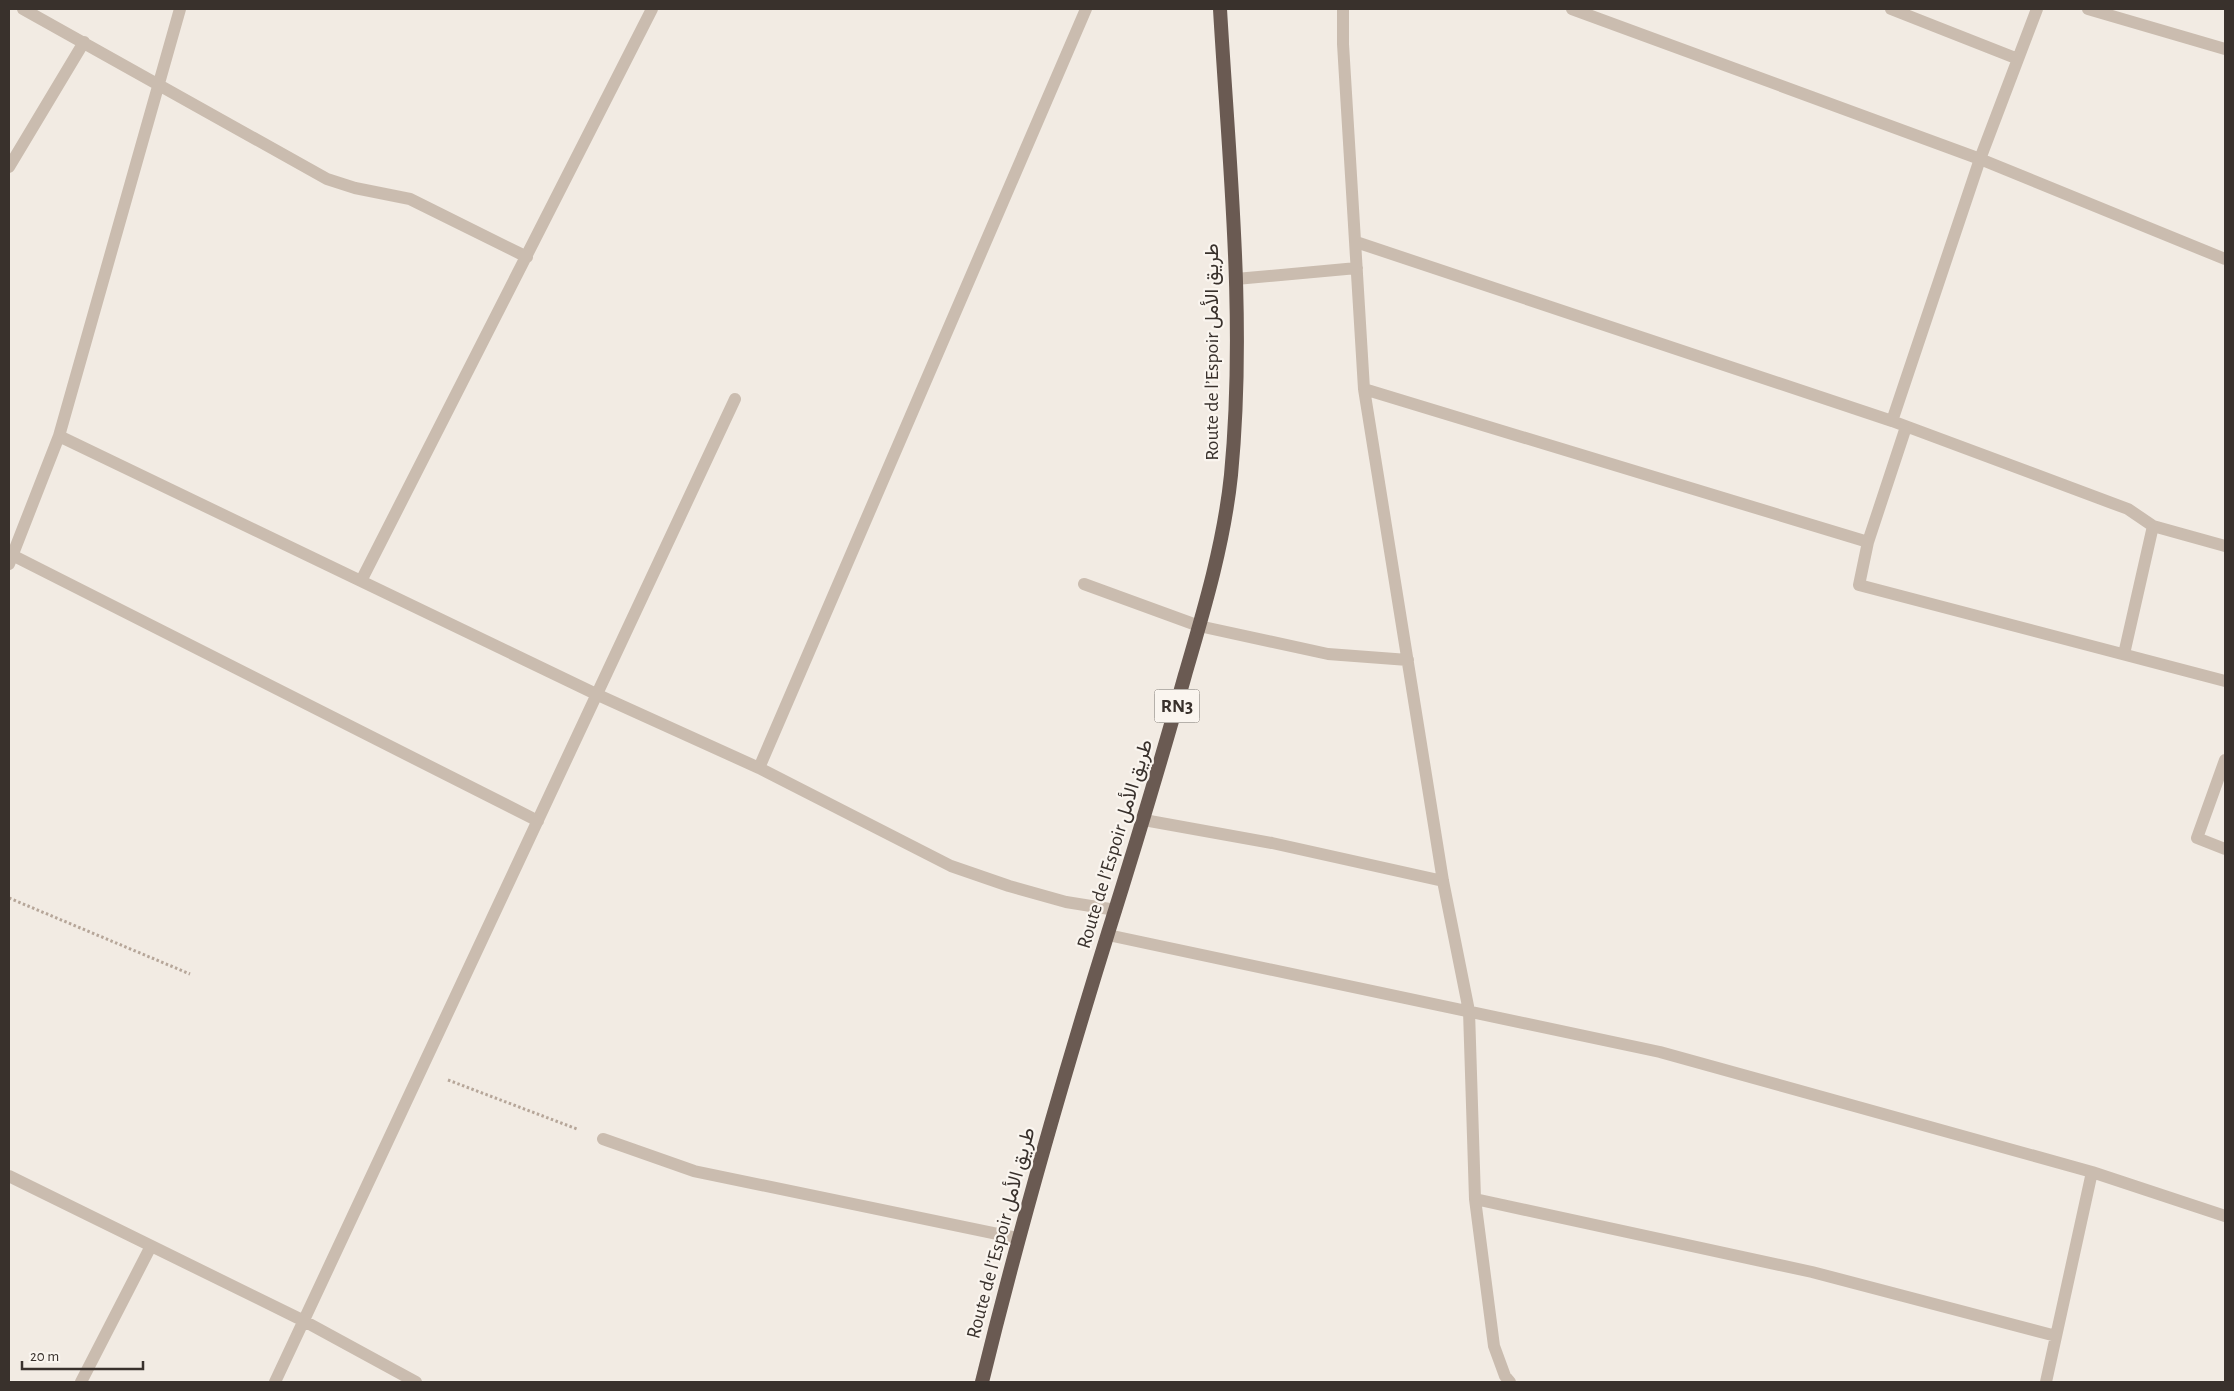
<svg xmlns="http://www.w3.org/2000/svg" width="2234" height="1391" font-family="'Alegreya Sans',Vazirmatn,sans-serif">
	<rect width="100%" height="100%" fill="#f2ebe3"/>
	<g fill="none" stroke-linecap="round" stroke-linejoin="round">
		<path stroke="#b6a699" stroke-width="3" stroke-dasharray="2.5 2.5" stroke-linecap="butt" d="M9,898L190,974
			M448,1080L577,1129"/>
		<path stroke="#cabcaf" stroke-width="12" d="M23,9L327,179L355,188L410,199L527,257
			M1343,9V44L1364,389L1443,881L1469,1011L1475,1199L1494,1346L1505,1376L1510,1382
			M1572,9L1980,159L2225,259
			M1891,9L2018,59
			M2088,9L2225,49
			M9,167L84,42
			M1356,242L1892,421L2128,509L2153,526L2225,546
			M1236,279L1357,268
			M1364,389L1868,542
			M1892,421L1980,159L2037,9
			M1906,427L1868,542L1859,585L2225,681
			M59,436L598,695L759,768L951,866L1009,886L1066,902L1116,910
			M12,555L538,821
			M9,564L59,436L180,9
			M361,581L652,9
			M1084,584L1199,626L1328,654L1408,660
			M2124,654L2153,526
			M2225,760L2197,838L2225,849
			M759,768L1086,9
			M1144,820L1272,843L1443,881
			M1108,935L1660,1052L2092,1172L2225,1216
			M603,1139L694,1171L1017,1238
			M9,1176L304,1321L416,1382
			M1475,1199L1812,1272L2056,1336
			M81,1382L151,1246
			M275,1382L735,399
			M2046,1382L2092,1172"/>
		<path stroke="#6a5a52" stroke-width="14" d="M982,1382C1019,1231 1062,1081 1108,933C1135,847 1161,761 1185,675C1204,610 1224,543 1231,475C1246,320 1229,163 1220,9"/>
	</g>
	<g text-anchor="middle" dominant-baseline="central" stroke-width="4.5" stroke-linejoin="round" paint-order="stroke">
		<rect fill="#faf5ef" stroke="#736c66" stroke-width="1" x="1154.5" y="689.5" width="45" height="33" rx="4"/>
		<g font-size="19" font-weight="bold" fill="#39312c">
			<text x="1177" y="706">RN3</text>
		</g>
		<g font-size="20" fill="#39312c" stroke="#faf5ef">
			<text transform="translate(1212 352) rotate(-90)">Route de l’Espoir طريق الأمل</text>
			<text transform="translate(1115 844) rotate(-73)">Route de l’Espoir طريق الأمل</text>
			<text transform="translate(1001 1233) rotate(-75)">Route de l’Espoir طريق الأمل</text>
		</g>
	</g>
	<rect width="2234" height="1391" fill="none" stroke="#39312c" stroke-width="20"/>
	<path d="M22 1361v8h121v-8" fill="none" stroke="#39312c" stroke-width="2.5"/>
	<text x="30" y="1361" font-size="15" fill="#39312c" stroke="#faf5ef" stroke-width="4" paint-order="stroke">20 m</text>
</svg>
